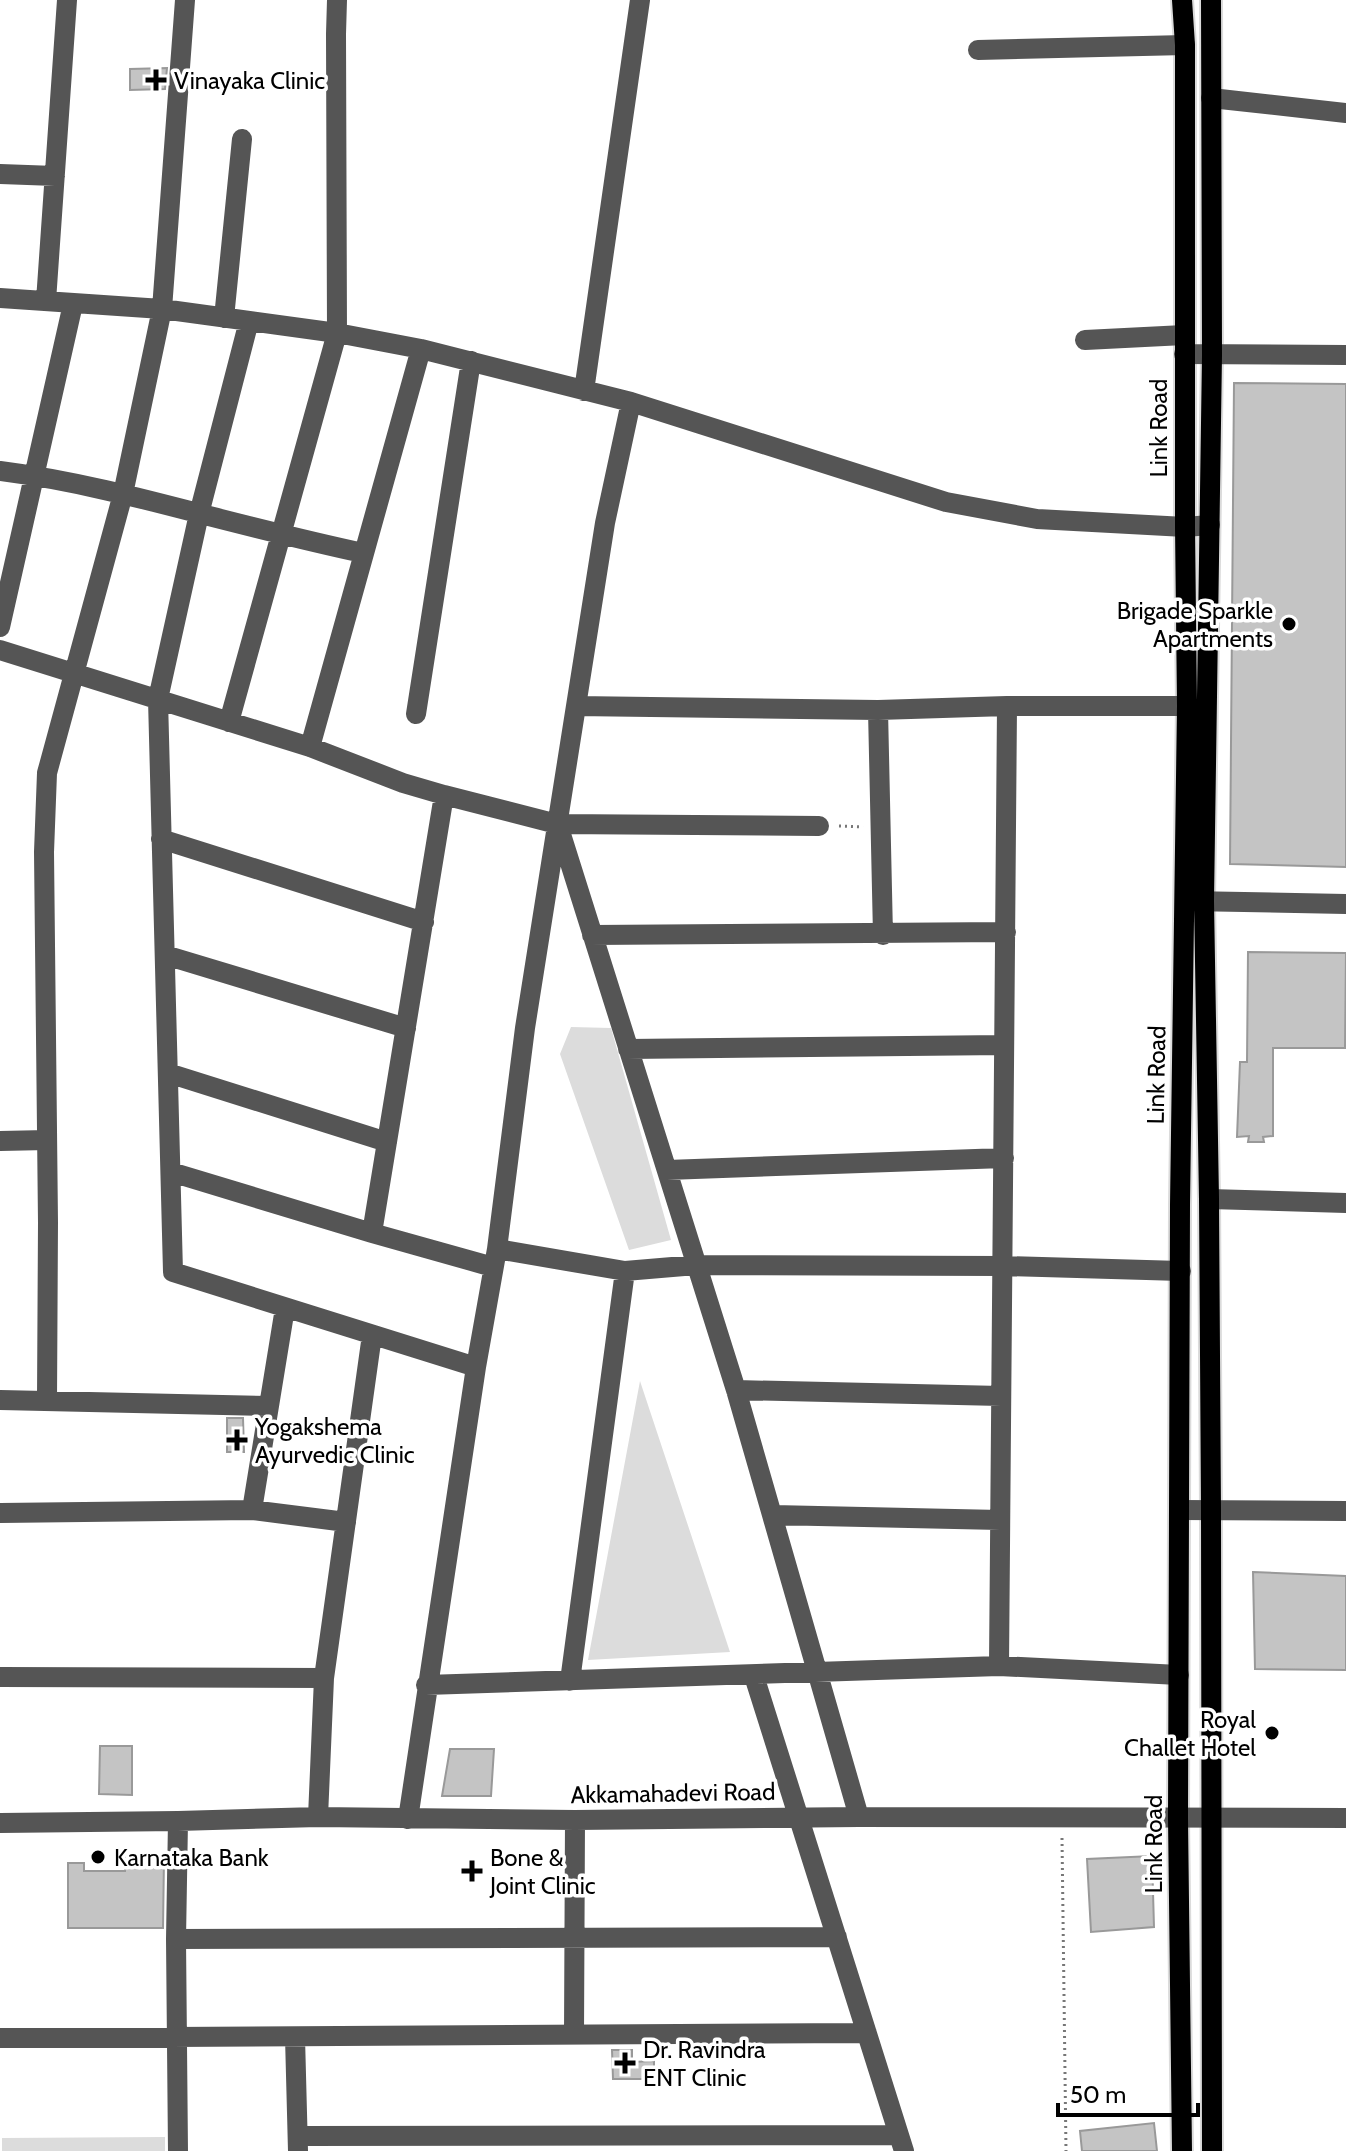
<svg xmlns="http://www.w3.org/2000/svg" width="1346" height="2151" font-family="Cabin,sans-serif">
	<rect width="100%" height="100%" fill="#fff"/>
	<path fill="#dcdcdc" d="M571,1027L611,1028L671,1240L629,1250L560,1054Z
		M640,1381L730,1652L588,1660Z
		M165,2137V2151H2V2138Z"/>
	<path fill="#c4c4c4" stroke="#999" stroke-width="2" d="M167,68L165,89L130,90V69Z
		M1234,383L1346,384V867L1230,864Z
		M1248,952L1346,953L1345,1048H1273V1136L1263,1137L1264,1142H1248L1249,1136L1237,1137L1240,1062H1247Z
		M227,1418H243L244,1452H227Z
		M1253,1572L1346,1576V1670L1255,1669Z
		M100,1746H132V1795L99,1794Z
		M450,1749H494L491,1796H442Z
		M1152,1856L1154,1927L1091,1932L1087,1859Z
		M125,1857H164L163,1928H68V1863H84V1871H125Z
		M612,2050H632V2062L654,2061V2079H613Z
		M1154,2123L1157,2151H1082L1080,2131Z"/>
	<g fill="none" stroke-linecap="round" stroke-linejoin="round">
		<defs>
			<path id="major" d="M1211,0L1212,355L1204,901L1209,1199L1211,1510L1212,2151
				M1182,2151L1178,1818L1180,1205L1187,706L1185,527V45L1182,0"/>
		</defs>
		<use href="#major" stroke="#dbdbdb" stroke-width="24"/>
		<path stroke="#777" stroke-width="3" stroke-dasharray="2 4" stroke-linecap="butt" d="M839,826L863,827
			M1062,1838L1066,2151"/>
		<path stroke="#555" stroke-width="20" d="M978,50L1185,45
			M1211,98L1346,113
			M0,174L55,176
			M0,298L162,309L337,333L421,349L631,402L946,502L1037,519L1185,527L1210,525
			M46,301L67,0
			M224,318L242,139
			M249,321L199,514L158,699L173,1272L476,1367
			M1085,340L1184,335
			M1184,354L1346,355
			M584,391L640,0
			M0,471C71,480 140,498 209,516C260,529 312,542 363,553
			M0,627L73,304
			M0,650L310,747L403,783L444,795L557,824L819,826
			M576,706L878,710L1007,706H1187
			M878,710L883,935
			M416,714L471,361
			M229,722L337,333L336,34L337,0
			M310,747L421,349
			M559,828L736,1390L859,1817
			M161,839L424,922
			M1188,901L1346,904
			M592,935L1006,932
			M165,955L406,1028
			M628,1049L1004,1045
			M168,1073L387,1142
			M0,1141L47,1140
			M667,1170L1004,1158
			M171,1172L372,1233L493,1267
			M1209,1199L1346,1203
			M372,1233L444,795
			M497,1249L625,1271L696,1265L1003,1266L1181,1271
			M736,1390L1001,1396
			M0,1400L269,1406
			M47,1400L48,1222L44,852L47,773L123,494L162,309L185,0
			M252,1510L285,1308
			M1180,1510L1346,1511
			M0,1513L252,1510L346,1522
			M773,1515L1000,1520
			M999,1666L1007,706
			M754,1676L904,2151
			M0,1677L324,1678
			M570,1681L625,1271
			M426,1685L999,1666L1179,1675
			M318,1817L324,1678L372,1335
			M408,1819L476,1367L497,1249L525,1028L605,523L631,402
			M0,1823L178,1821L318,1817L575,1820L859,1817L1346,1818
			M176,1939L837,1937
			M574,2035L575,1820
			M295,2037L298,2151
			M0,2038L867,2033
			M298,2136L899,2135
			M178,2151L176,1939L178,1821"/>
		<use href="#major" stroke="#000" stroke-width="20"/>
	</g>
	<g fill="#000" stroke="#fff" stroke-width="3">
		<path d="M152 68h8v8h8v8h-8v8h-8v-8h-8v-8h8z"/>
		<circle cx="1289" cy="624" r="8"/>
		<path d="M233 1428h8v8h8v8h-8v8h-8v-8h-8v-8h8z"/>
		<circle cx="1272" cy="1733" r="8"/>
		<circle cx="98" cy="1857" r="8"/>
		<path d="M468 1859h8v8h8v8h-8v8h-8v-8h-8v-8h8z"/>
		<path d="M621 2051h8v8h8v8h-8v8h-8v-8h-8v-8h8z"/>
	</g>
	<g text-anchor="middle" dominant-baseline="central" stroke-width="7" stroke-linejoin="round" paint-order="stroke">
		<g font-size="24" fill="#000" stroke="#fff" text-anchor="start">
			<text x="174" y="80">Vinayaka Clinic</text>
			<text x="1273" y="610" text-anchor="end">Brigade Sparkle<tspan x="1273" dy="28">Apartments</tspan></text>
			<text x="255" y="1426">Yogakshema<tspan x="255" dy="28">Ayurvedic Clinic</tspan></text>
			<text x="1256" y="1719" text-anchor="end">Royal<tspan x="1256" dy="28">Challet Hotel</tspan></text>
			<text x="114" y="1857">Karnataka Bank</text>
			<text x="490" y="1857">Bone &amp;<tspan x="490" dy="28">Joint Clinic</tspan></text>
			<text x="643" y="2049">Dr. Ravindra<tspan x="643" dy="28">ENT Clinic</tspan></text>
		</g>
		<g font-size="24" fill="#000" stroke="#fff">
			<text transform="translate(1158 428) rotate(-90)">Link Road</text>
			<text transform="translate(1156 1075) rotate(-89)">Link Road</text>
			<text transform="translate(673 1793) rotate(-1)">Akkamahadevi Road</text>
			<text transform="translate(1153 1844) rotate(-90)">Link Road</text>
		</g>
	</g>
	<path d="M1058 2103v12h140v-12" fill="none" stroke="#000000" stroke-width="4"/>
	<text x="1070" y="2103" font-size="24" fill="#000000" stroke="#ffffff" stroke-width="6" paint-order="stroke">50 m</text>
</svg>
